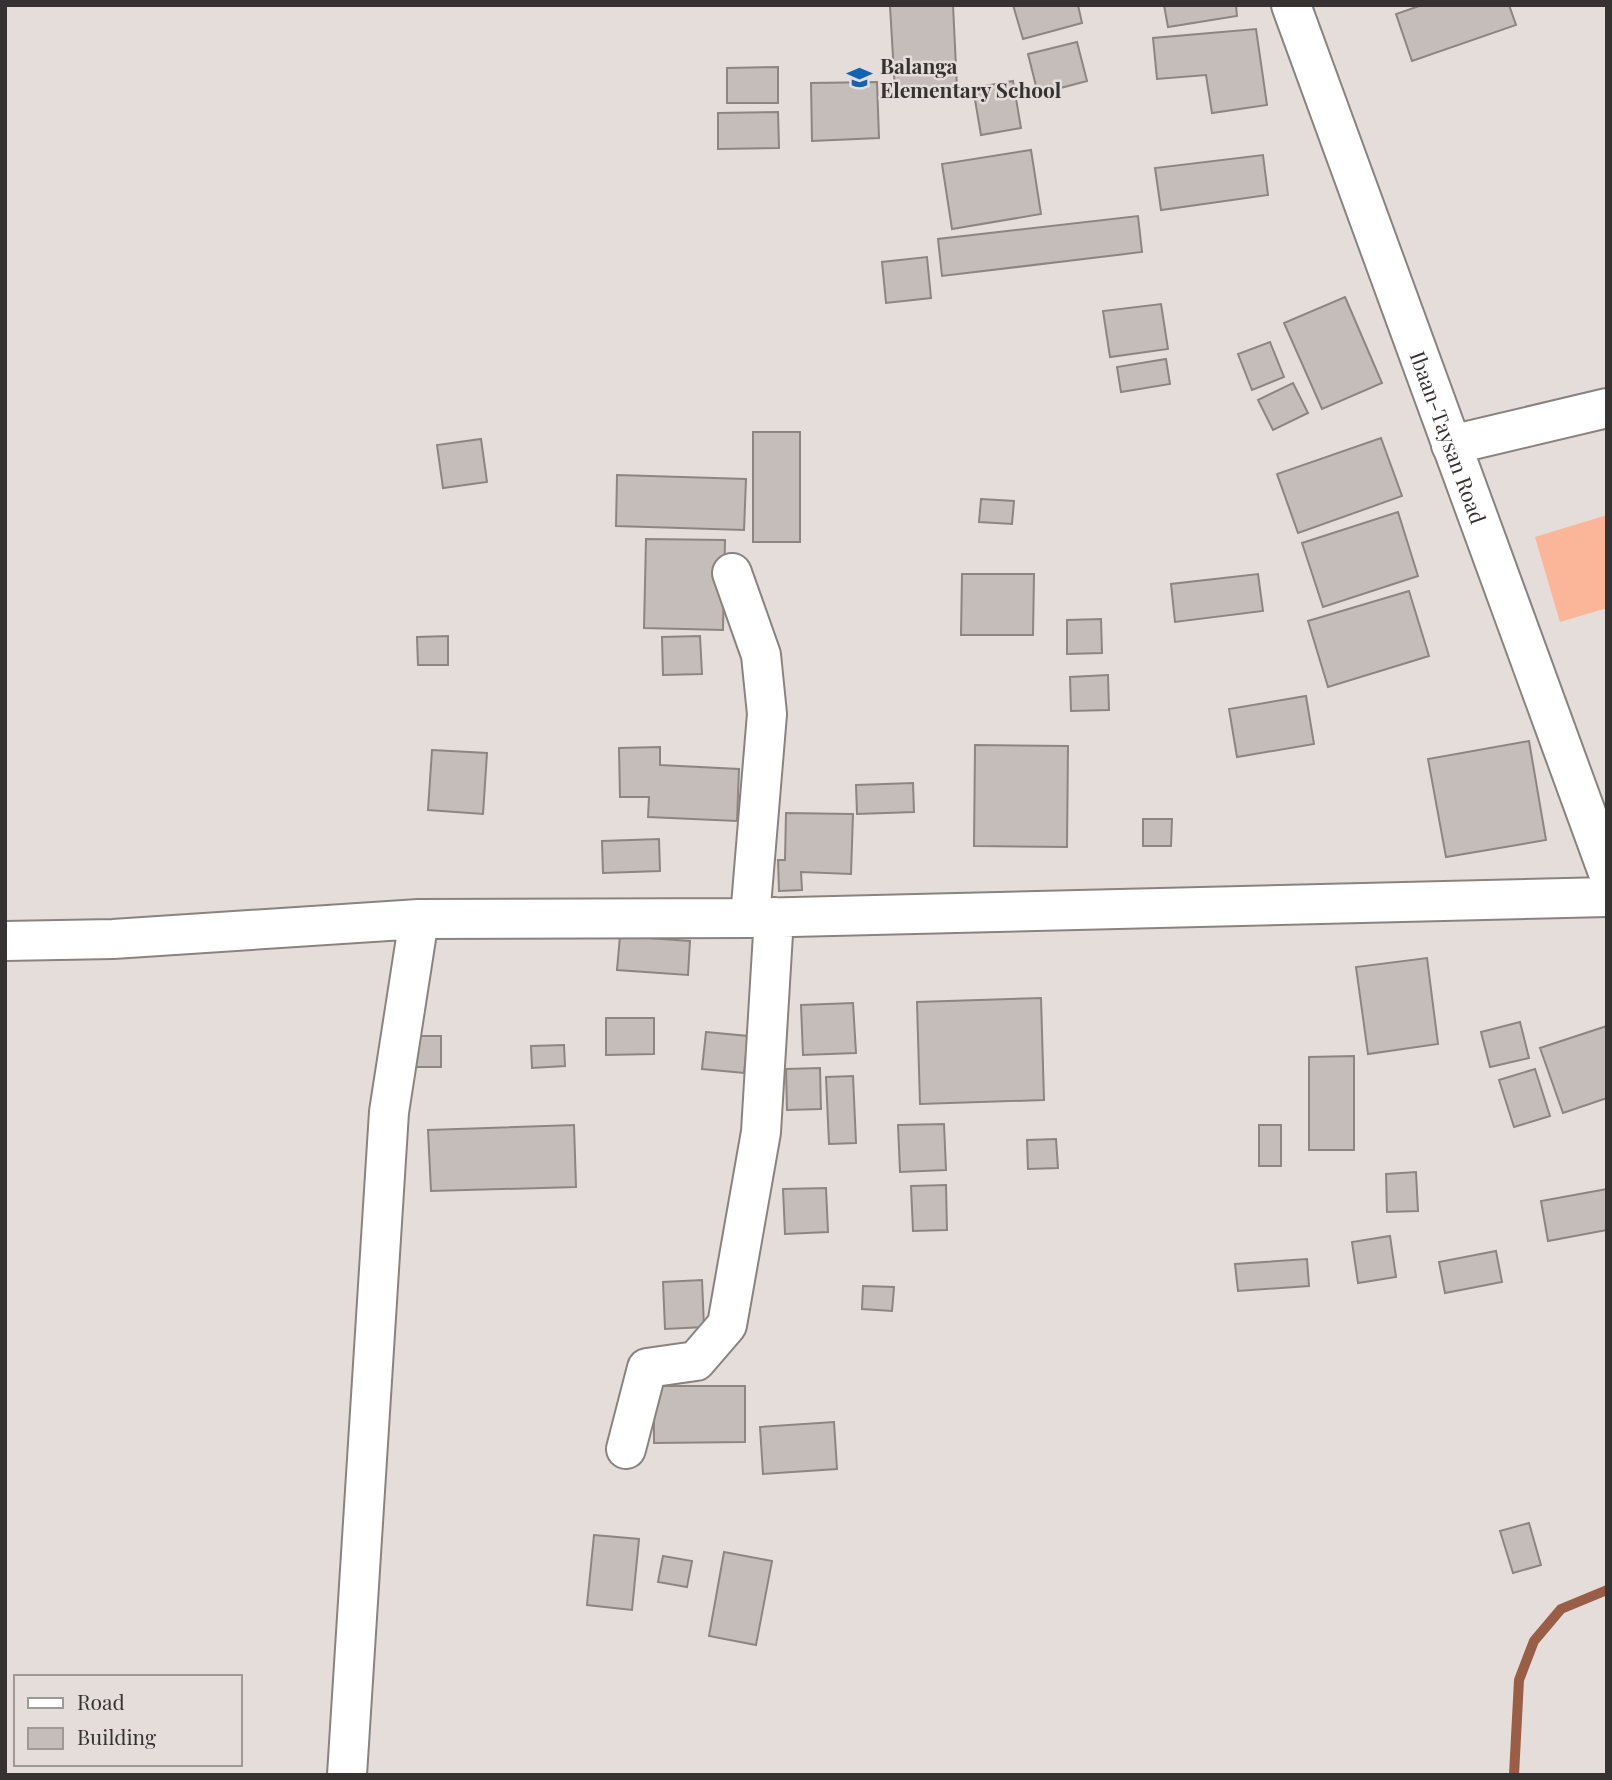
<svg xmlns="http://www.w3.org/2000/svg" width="1612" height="1780" font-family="'Playfair Display',serif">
	<rect width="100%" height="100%" fill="#e5ddda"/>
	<path fill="#fbb598" d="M1607,515V608L1560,622L1535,537Z"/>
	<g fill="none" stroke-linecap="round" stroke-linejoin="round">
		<path stroke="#9a5e46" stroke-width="10" d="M1514,1775L1519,1680L1534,1641L1561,1609L1607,1590"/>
	</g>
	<path fill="#c4bdba" stroke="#8c8683" stroke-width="2" d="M953,5L957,88L895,91L890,6Z
		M1013,5H1078L1082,23L1023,39Z
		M1164,5H1236L1237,16L1168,27Z
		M1422,5H1509L1516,25L1412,61L1396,14Z
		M1256,29L1267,105L1212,113L1206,75L1157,79L1153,38Z
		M1077,42L1087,81L1038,94L1028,54Z
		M778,67V103H727V68Z
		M1013,81L1021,128L981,135L973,88Z
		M877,82L879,138L812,141L811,83Z
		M778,112L779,148L718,149V113Z
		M1031,150L1041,214L952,229L942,164Z
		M1263,155L1268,195L1161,210L1155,168Z
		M1138,216L1142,252L942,276L938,239Z
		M927,257L931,298L886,303L882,262Z
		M1345,297L1382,383L1322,409L1284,323Z
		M1161,304L1168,349L1110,357L1103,311Z
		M1270,342L1284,377L1252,390L1238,354Z
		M1166,359L1170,384L1121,392L1117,367Z
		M1293,383L1308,413L1273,430L1258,400Z
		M753,432H800V542H753Z
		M1381,438L1402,496L1298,533L1277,474Z
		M481,439L487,482L443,488L437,445Z
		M617,475L746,479L744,530L616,526Z
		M981,499L1014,501L1012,524L979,522Z
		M1398,512L1418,576L1323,607L1302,543Z
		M646,539L725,540L723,630L644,628Z
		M962,574H1034L1033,635H961Z
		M1258,574L1263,611L1175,622L1171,584Z
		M1409,591L1429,656L1328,687L1308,621Z
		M1101,619L1102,653L1067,654V620Z
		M448,636V665H418L417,637Z
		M700,636L702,674L663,675L662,637Z
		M1108,675L1109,710L1071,711L1070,677Z
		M1306,696L1314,744L1237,757L1229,709Z
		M1529,741L1546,840L1446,857L1428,759Z
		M975,745L1068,746L1067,847L974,846Z
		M660,747V765L739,769L737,821L648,817L649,797H620L619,748Z
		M432,750L487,753L483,814L428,810Z
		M913,783L914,812L857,814L856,785Z
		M786,813L853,814L851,874L801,872L802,890L779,891L778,860H785Z
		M1143,819H1172L1171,846H1143Z
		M659,839L660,871L603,873L602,841Z
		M620,936L690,941L688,975L617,970Z
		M1427,958L1438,1044L1368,1054L1356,967Z
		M1041,998L1044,1100L920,1104L917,1002Z
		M853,1003L856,1053L803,1055L801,1005Z
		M606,1018H654V1054L606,1055Z
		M1520,1022L1529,1058L1490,1067L1481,1032Z
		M1607,1026V1098L1563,1113L1540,1048Z
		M706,1032L748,1036L744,1073L702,1069Z
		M412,1036H441V1067H411Z
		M564,1045L565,1066L532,1068L531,1046Z
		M1354,1056V1150H1309V1057Z
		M820,1068L821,1109L787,1110L786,1069Z
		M1535,1069L1550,1116L1514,1127L1499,1080Z
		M853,1076L856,1143L829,1144L826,1077Z
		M944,1124L946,1170L900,1172L898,1125Z
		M574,1125L576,1187L431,1191L428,1130Z
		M1259,1125H1281V1166H1259Z
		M1056,1139L1058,1168L1028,1169L1027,1140Z
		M1416,1172L1418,1211L1387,1212L1386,1174Z
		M946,1185L947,1230L913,1231L911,1186Z
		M826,1188L828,1232L785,1234L783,1189Z
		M1607,1189V1230L1548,1241L1541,1201Z
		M1390,1236L1396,1277L1358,1283L1352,1242Z
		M1496,1251L1502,1282L1445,1293L1439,1262Z
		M1307,1259L1309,1286L1238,1291L1235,1264Z
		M702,1280L704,1327L665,1329L663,1282Z
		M863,1286L894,1287L892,1311L862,1309Z
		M654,1386H745V1442L654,1443Z
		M834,1422L837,1469L763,1474L760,1427Z
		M1529,1523L1541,1565L1513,1573L1500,1531Z
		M594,1535L639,1539L632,1610L587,1605Z
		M724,1552L772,1561L756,1645L709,1636Z
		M663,1556L692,1561L687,1587L658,1582Z"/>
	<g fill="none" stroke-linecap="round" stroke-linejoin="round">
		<defs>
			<path id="minor" d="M1451,445L1607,408
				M732,573L761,655L767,714L750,918
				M5,941L113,939L419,919L750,918L1607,897
				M626,1449L647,1368L696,1361L727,1325L761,1132L774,917
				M347,1775L389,1112L419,919"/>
			<g id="major">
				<path id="s1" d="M1291,5L1607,870"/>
			</g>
		</defs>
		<use href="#minor" stroke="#898380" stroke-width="42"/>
		<use href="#major" stroke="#898380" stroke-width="42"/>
		<use href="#minor" stroke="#fff" stroke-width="38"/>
		<use href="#major" stroke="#fff" stroke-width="38"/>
	</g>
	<defs>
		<symbol id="school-bare" viewBox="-9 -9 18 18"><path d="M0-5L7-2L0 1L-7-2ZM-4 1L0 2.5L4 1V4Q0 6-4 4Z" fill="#1263b2" stroke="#e5ddda" stroke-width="2.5" paint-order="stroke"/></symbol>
	</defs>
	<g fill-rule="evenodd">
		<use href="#school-bare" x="842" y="60" width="35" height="35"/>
	</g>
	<g text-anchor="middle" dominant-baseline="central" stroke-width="5" stroke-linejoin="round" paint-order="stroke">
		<g font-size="21" font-weight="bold" fill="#353231" stroke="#e5ddda" text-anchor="start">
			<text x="880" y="65">Balanga<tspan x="880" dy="24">Elementary School</tspan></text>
		</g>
		<g font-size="21" fill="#353231" stroke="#e5ddda">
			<text stroke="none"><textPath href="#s1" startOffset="460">Ibaan-Taysan Road</textPath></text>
		</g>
	</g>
	<rect width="1612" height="1780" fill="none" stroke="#353231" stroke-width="14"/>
	<rect x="14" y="1675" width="228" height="91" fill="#e5ddda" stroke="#9f9996" stroke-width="2"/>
	<rect x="28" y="1698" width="35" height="10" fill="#ffffff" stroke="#9f9996" stroke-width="2"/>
	<text x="77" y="1710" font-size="21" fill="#353231">Road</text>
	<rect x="28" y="1728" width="35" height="21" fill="#c4bdba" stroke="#9f9996" stroke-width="2"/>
	<text x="77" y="1745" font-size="21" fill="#353231">Building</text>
</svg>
